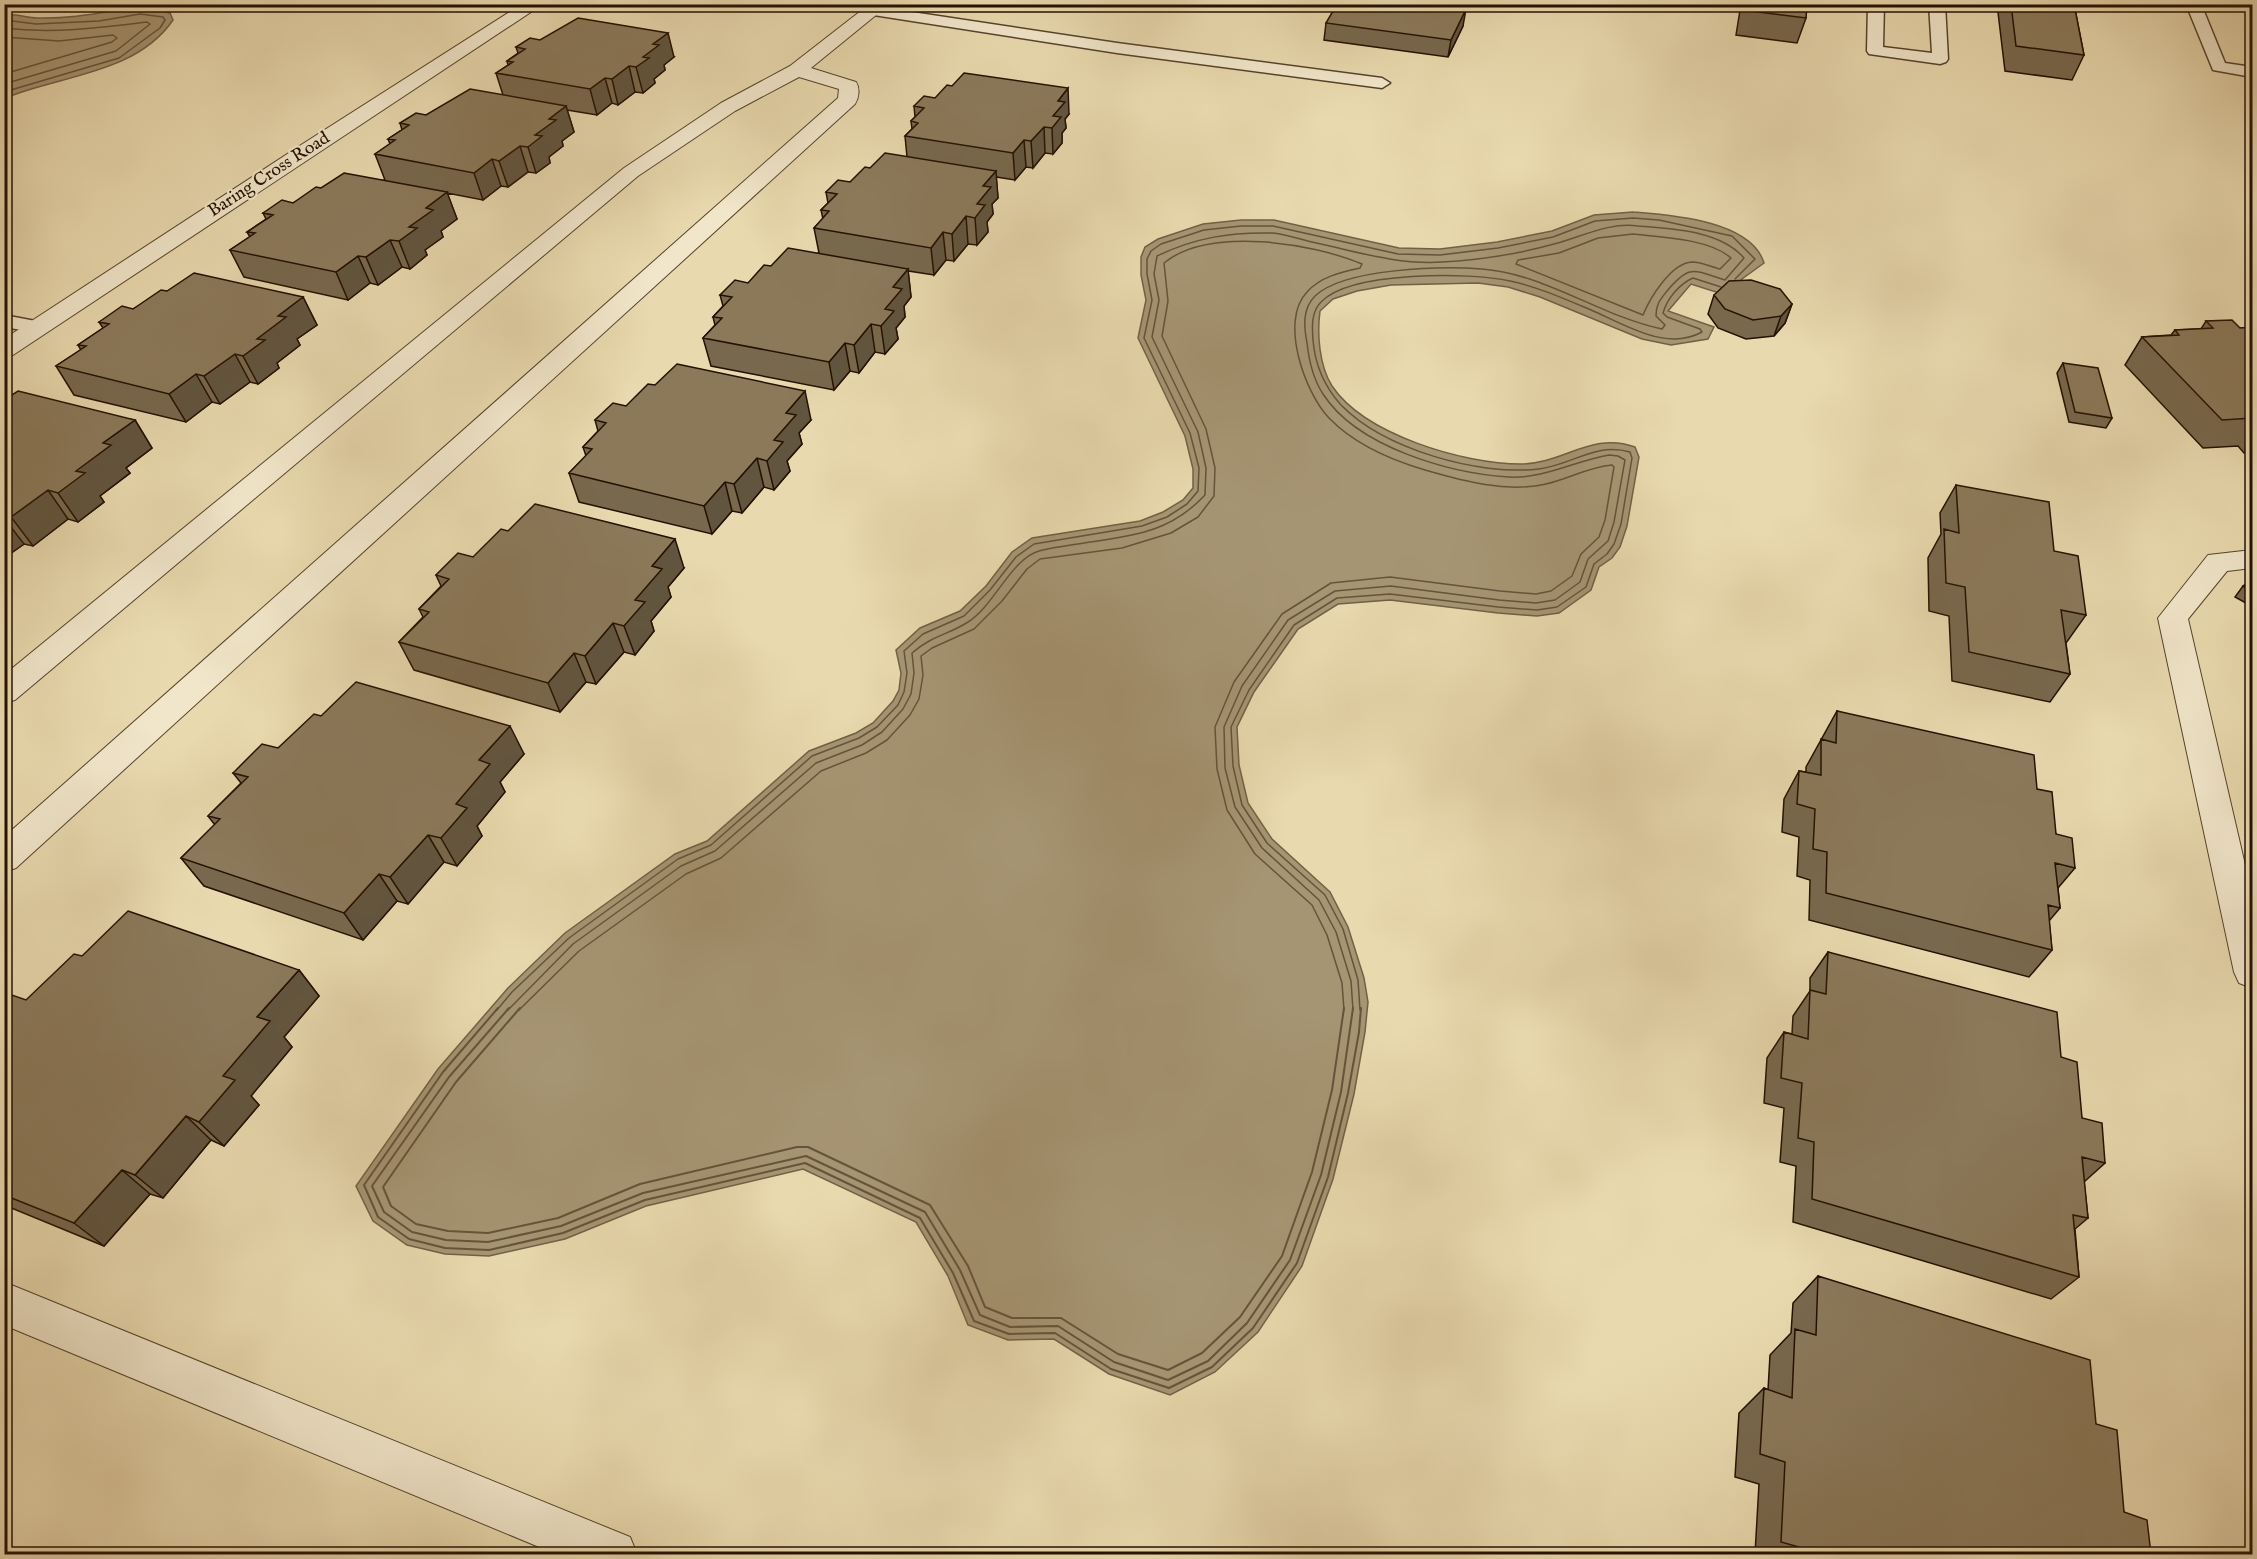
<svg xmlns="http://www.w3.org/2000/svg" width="2257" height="1559" font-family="'IM FELL English',serif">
	<rect width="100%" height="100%" fill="#e9d9ae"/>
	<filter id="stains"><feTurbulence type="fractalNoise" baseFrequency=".00333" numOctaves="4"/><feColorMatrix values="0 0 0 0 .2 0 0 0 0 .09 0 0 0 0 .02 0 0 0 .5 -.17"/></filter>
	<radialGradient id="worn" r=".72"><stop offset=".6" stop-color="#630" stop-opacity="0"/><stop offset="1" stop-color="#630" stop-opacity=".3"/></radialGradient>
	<path fill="#a69573" stroke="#726045" stroke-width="1.5" d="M132,8H151L170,13L173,20C136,74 61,75 5,98V15C14,13 27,18 37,18C71,19 99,13 132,8Z
		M1633,212C1670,215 1751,220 1764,263L1742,279L1732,297L1691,284L1668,311L1714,327L1708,339L1671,345L1642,339L1540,297L1508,287L1478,283L1391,285L1357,291L1333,299L1320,311C1317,334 1319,365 1332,386C1365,435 1464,464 1521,464C1563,464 1592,431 1635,447L1639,457L1627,526L1620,547L1612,558L1599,567L1591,590L1559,613L1537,616L1498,613L1390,600L1338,604L1298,629L1254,692L1237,727L1239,765L1248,803L1272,839L1330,892L1348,927L1364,978L1368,1002L1365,1032L1354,1094L1333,1179L1302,1266L1258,1332L1215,1372L1170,1395L1109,1374L1054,1339L1008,1340L968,1325L948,1276L916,1222L803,1169L646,1206L565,1239L489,1256L445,1254L407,1245L373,1221L356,1186L438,1069L508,988L565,933L675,854L707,841L809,751L856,733L873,723L893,701L899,690L901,673L896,650L920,628L960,611L986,586L1012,552L1032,538L1140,521L1163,512L1183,500L1193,488V469L1185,436L1138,338L1146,300L1141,275V257L1145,247L1158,239L1203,224L1241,220H1274L1399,248L1440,249L1497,242L1552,231L1594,215Z"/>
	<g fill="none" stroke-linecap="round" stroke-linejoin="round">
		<path stroke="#66533a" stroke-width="1.5" d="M4,20L36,24L99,21L140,14L163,17L165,20L160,28L119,58L4,92
			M4,28C53,34 99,28 147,22L150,24L116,51L4,84
			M4,37L59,41L113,35L117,38L112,42L4,74
			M1633,234C1661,237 1710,239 1731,258L1720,269C1712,267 1701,262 1692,262C1671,263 1650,298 1643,315L1516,264L1518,260L1559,253L1598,238Z
			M497,1010L512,992L569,938L678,859L711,845L812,756L859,738L877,727L898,705L904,692L907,673L904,651L923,634L964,616L990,590L1016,557L1034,544L1142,526L1167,517L1187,504L1198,491L1199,468L1190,433L1144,338L1152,300L1147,274V259L1151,251L1161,244L1204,230L1241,226H1273L1398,254L1440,255L1498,248L1553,237L1595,221L1633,218L1659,220L1732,236L1755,259L1735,279
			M508,1010L573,944L681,866L715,851L816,763L862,745L882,732L903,709L911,694L914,673L912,653C933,635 948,635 968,622C994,606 1011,559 1039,551C1049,548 1060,547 1071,545C1124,536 1166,537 1205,495L1206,468L1198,432L1152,337L1159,300L1154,274L1157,256C1194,238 1230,232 1272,233C1285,234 1299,239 1312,242C1355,251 1397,265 1442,262C1479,260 1518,254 1554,244C1582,237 1608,222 1638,226C1672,229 1720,230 1744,258L1725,280C1693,270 1690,264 1667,291C1660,300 1656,304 1656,316L1665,325L1662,329C1600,316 1546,274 1482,269C1443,266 1344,268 1315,296C1302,309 1304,327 1307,343C1309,361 1313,379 1323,394C1357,447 1449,473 1508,477C1545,479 1574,461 1609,455L1618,456L1625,460L1614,522L1608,541L1588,559L1580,582L1555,600L1536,603L1499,600L1391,586L1335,591L1288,620L1242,686L1224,727L1225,768L1235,807L1262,848L1319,900L1336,932L1351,981L1353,1010
			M519,1010L579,951L686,874L721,858L821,771L866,753L887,740L910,715L919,699L923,675L921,656L932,648L974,629L1002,601L1027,569L1040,559L1122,548L1171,533L1198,517L1214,496L1215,468L1206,429L1162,336L1168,301L1164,263C1209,226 1312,243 1362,264L1360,268C1341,272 1320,277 1307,292C1279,321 1305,393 1329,418C1354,444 1391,460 1425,470C1463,481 1507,493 1546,484C1569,479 1588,467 1612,465L1614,467L1605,520L1599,537L1581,554L1572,576L1551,591L1536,594L1500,591L1390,577L1331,583L1282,614L1234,682L1215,727L1217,769L1227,810L1255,854L1312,905L1327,935L1342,983L1344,1010
			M1360,1010L1358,980L1343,929L1325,895L1267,843L1242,805L1233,766L1231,727L1249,690L1294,625L1337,598L1390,594L1498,607L1537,610L1557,607L1586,587L1594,564L1607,554L1614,544L1621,524L1632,458L1630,452C1595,442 1572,465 1539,469C1478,476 1384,449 1341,405C1324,386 1315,366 1313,340C1312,327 1311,312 1321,302C1350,271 1471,272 1510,281C1538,287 1565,299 1591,310C1624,324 1666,352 1702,332L1700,329L1667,317L1663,313C1667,299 1679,284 1693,278L1721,287"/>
		<path stroke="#66533a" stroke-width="2" d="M498,1008L443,1072L364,1185L378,1217L409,1239L445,1248L489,1250L563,1233L645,1200L805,1163L920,1218L953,1273L974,1321L1009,1334L1055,1333L1111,1369L1169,1388L1212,1367L1253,1328L1297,1263L1328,1177L1348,1093L1359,1032L1361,1008
			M509,1008L449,1077L372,1186L384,1212L412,1232L446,1240L488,1242L561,1226L643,1193L806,1156L925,1212L960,1270L980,1315L1010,1327L1058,1326L1114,1362L1168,1380L1208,1361L1247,1323L1290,1260L1321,1175L1341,1092L1353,1008
			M520,1008L456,1082L383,1187L391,1206L416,1224L448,1231L488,1233L558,1218L640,1184L797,1147H808L930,1205L968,1266L985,1307L1012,1318H1061L1118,1354L1168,1370L1202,1353L1240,1317L1282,1256L1312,1172L1332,1090L1344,1008"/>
		<defs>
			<path id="lane" d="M1868,4H1884L1883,47L1932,53L1929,4H1945L1948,59L1946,62L1940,64L1869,54L1867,51Z
				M2186,4H2201L2225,63L2252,67V77L2213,70Z
				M872,6L1117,43L1382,78L1390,83L1382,88L1117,53L867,14L864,11Z
				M4,315L46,323L49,327L46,331L39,333L4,327Z"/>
			<path id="street" d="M522,4H543L13,355L4,357V339L301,145Z
				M858,4H876L881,11L811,68L856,82C860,88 859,98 855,104L16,868L4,872V837L838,98L839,89L799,77L735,111L638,176L15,700L4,703V675L624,168L721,103L790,66L862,10Z
				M2252,550V568L2227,571L2188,619L2252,895V988L2239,983L2234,972L2158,618L2208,555Z
				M4,1282L630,1537L637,1554H556L4,1325Z"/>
		</defs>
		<use href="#lane" stroke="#56432c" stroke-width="3"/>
		<use href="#street" stroke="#56432c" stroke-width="2"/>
		<use href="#lane" fill="#f1e6ca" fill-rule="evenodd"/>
		<use href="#street" fill="#f1e6ca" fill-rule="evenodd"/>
	</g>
	<path fill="#78684d" stroke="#251100" stroke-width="1.5" d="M1741,4H1807L1806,18L1797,43L1736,35Z
		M1997,4H2074L2084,55L2072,80L2005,71Z
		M1326,23L1463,26L1448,57L1324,40Z
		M516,47L674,57L664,65L665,70L654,79L655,83L643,93L635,92L618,105L612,103L597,115L567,110L574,132L562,141L563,146L549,157L550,163L536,173L528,172L508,187L501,186L483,200L447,193L457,219L441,231L443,237L425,250L427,255L410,269L402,267L378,285L370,283L348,300L244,277L230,250L250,237L247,232L266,219L263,213L293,203L321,188L385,180L375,154L390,144L388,139L402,130L400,123L426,115L503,95L496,73L508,65L507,61L518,53Z
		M935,98L1069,114L1065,119L1066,128L1062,133V143L1053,154L1045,153L1033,168L1026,167L1015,180L996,177L998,198L992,204L993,214L987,222L988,232L977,245L968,244L954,261L946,260L934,275L908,271L911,297L904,306L905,317L896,328L898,339L885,354L875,352L859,373L850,371L834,390L711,366L703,338L715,325L713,317L723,306L720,295L748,283L771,266L819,253L814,228L823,219L821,210L828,203L826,192L850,182L870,168L907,157L905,136L912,129L911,121L915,117L914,106Z
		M167,291L303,297L317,325L297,339L300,345L277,363L279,368L258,384L250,382L220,404L212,402L186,422L74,395L56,366L81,350L78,345L103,328L99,322L133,309Z
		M1714,295L1792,304L1785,323L1774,336L1746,339L1718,328L1708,314Z
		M2206,321L2240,328L2253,327V453H2244L2238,446L2203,448L2125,365L2142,337L2171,335L2175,330L2201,329Z
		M2063,363L2112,418L2106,428L2069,422L2057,373Z
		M4,400L135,420L152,448L126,468L130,473L100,496L104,502L78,522L68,519L33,546L24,544L4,558Z
		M626,406L811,420L799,433L802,444L787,461L790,471L774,490L764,487L742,513L732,511L712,534L579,502L569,473L586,456L583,447L598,431L595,420Z
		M1956,485L2054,551L2086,615L2066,643L2070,674L2050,702L1952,681L1949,616L1929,611L1928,558L1941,534L1940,513Z
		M473,557L684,568L668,587L671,597L651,621L654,631L635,655L624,652L596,684L586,682L560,712L414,670L399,642L423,617L419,609L441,586L436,575Z
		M2253,580V607L2235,597L2243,586Z
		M1837,711L2037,789L2056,834L2075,868L2058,888L2060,908L2049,921L2052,950L2029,977L1809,920L1810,880L1797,876L1799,837L1782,832L1784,799L1799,771L1806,772V767Z
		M321,716L524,754L500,782L505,792L477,826L482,836L457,866L444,862L408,904L397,901L363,940L204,886L181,858L215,825L208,816L241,783L233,773L278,748Z
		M1828,952L2061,1057L2082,1118L2105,1163L2084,1182L2088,1218L2075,1229L2079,1277L2051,1299L1793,1222L1796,1166L1780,1162L1784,1108L1764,1103L1767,1058L1784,1032L1792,1034L1793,1016L1810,991V978Z
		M299,970L319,996L284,1037L292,1047L251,1096L259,1105L224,1146L211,1140L163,1198L150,1194L104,1246L4,1205V998L26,1000Z
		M1818,1276L2096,1424L2124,1512L2151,1554H1755L1759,1484L1735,1477L1739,1413L1764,1388L1768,1390L1770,1355L1791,1333L1793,1303Z"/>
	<path fill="#61553f" stroke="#251100" stroke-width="1.5" d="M1466,9L1463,26L1448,57L1451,40Z
		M668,33L674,57L664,65L665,70L654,79L655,83L643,93L636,67L643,57L653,44Z
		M629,66L635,92L618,105L612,79Z
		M605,78L612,103L597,115L590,89Z
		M1068,88L1069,114L1065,119L1066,128L1062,133V143L1053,154L1052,128L1053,116L1058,101Z
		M566,106L574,132L562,141L563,146L549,157L550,163L536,173L528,147L535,135L549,119Z
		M1044,127L1045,153L1033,168L1031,141Z
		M1024,140L1026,167L1015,180L1013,153Z
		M520,146L528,172L508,187L499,161Z
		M492,159L501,186L483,200L474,173Z
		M996,171L998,198L992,204L993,214L987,222L988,232L977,245L975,218L977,204L983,186Z
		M447,192L457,219L441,231L443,237L425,250L427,255L410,269L399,241L409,227L426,208Z
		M966,216L968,244L954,261L952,234Z
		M943,232L946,260L934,275L931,248Z
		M390,240L402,267L378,285L366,257Z
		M358,256L370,283L348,300L336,272Z
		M908,269L911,297L904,306L905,317L896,328L898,339L885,354L881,326L885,309L893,287Z
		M303,297L317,325L297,339L300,345L277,363L279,368L258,384L243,356L257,339L278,316Z
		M1792,304L1785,323L1774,336L1781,316Z
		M871,324L875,352L859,373L854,345Z
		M845,343L850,371L834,390L829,362Z
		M235,354L250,382L220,404L204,376Z
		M196,374L212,402L186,422L169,394Z
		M805,391L811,420L799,433L802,444L787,461L790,471L774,490L767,461L774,440L786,413Z
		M135,420L152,448L126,468L130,473L100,496L104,502L78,522L58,493L76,471L103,443Z
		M757,458L764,487L742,513L734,484Z
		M725,482L732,511L712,534L704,506Z
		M48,490L68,519L33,546L11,517Z
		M4,518L24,544L4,558Z
		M675,539L684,568L668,587L671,597L651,621L654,631L635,655L624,626L635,600L652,566Z
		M613,623L624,652L596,684L585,656Z
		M574,653L586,682L560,712L548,683Z
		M510,726L524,754L500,782L505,792L477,826L482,836L457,866L441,838L456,804L479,760Z
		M428,835L444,862L408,904L390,877Z
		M379,874L397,901L363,940L344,913Z
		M299,970L319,996L284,1037L292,1047L251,1096L259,1105L224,1146L199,1122L223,1076L257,1017Z
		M186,1116L211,1140L163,1198L135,1175Z
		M122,1170L150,1194L104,1246L74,1223Z"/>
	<path fill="#8b795a" stroke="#251100" stroke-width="1.5" d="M1337,4H1432L1466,9L1451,40L1326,23Z
		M1744,4H1807L1806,18L1743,10Z
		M2011,4H2074L2084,55L2016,46Z
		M578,18L668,33L653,44L659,45L643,57L649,58L636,67L629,66L612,79L605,78L590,89L496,73L513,62L507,61L525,49L516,47L530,38L540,40Z
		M964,73L1068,88L1058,101L1065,102L1053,116L1061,117L1052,128L1044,127L1031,141L1024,140L1013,153L905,136L918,123L911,121L924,108L914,106L924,96L935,98L947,85L952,86Z
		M470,89L566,106L549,119L556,120L535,135L542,136L528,147L520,146L499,161L492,159L474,173L375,154L395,140L388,139L409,125L400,123L416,113L426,115Z
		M885,153L996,171L983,186L991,187L977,204L985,205L975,218L966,216L952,234L943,232L931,248L814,228L829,211L821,210L837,194L826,192L838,180L850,182L865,167L870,168Z
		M344,173L447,192L426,208L433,210L409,227L417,228L399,241L390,240L366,257L358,256L336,272L230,250L255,233L247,232L273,215L263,213L282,200L293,203L316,187L321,188Z
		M788,248L908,269L893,287L902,289L885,309L894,311L881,326L871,324L854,345L845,343L829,362L703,338L722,318L713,317L732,297L720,295L735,280L748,283L764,265L771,266Z
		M194,273L303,297L278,316L286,317L257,339L265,340L243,356L235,354L204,376L196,374L169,394L56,366L86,346L78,345L109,324L99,322L122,306L133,309L161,290L167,291Z
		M1751,280L1780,289L1792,304L1781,316L1753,320L1725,309L1714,295L1729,281Z
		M2232,320L2240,328L2253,327V418L2222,420L2142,337L2179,335L2175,330L2213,328L2206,321Z
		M2063,363L2098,368L2112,418L2075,412Z
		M677,364L805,391L786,413L796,415L774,440L783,442L767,461L757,458L734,484L725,482L704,506L569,473L592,449L583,447L606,423L595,420L613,403L626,406L648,384L655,385Z
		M18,391L135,420L103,443L111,445L76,471L85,473L58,493L48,490L11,517L4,515V400Z
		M1956,485L2049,502L2054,551L2078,556L2086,615L2061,610L2070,674L1969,652L1965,587L1946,583L1944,529L1959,533Z
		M535,504L675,539L652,566L662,569L635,600L645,602L624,626L613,623L585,656L574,653L548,683L399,642L429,612L419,609L449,579L436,575L458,553L473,557L501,529L508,531Z
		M2253,580V592L2243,586Z
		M356,682L510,726L479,760L490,764L456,804L467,808L441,838L428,835L390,877L379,874L344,913L181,858L220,819L208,816L248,777L233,773L262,744L278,748L314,714L321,716Z
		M1837,711L2034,755L2037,789L2052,792L2056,834L2072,838L2075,868L2055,863L2060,908L2048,905L2052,950L1826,893L1827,852L1813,849L1815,809L1797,804L1799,771L1821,775V739L1836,743Z
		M128,911L299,970L257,1017L270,1021L223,1076L235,1080L199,1122L186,1116L135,1175L122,1170L74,1223L4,1195V998L9,994L26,1000L74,954L82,956Z
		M1828,952L2057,1012L2061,1057L2077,1062L2082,1118L2102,1123L2105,1163L2082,1157L2088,1218L2073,1215L2079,1277L1812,1199L1814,1142L1798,1138L1802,1083L1781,1078L1784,1032L1808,1039L1810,990L1826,994Z
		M1818,1276L2090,1360L2096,1424L2117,1430L2124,1512L2147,1520L2151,1554H1799V1547L1781,1542L1785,1462L1760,1454L1764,1388L1792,1398L1795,1329L1816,1335Z"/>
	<g text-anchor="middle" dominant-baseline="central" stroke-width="4.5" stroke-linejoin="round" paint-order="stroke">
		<g font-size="18" fill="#251100" stroke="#f1e6ca">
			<text transform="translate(269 175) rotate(-33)">Baring Cross Road</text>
		</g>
	</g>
	<rect width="2257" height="1559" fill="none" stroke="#e9d9ae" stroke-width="24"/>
	<rect x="6" y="6" width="2245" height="1547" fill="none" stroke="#251100" stroke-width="3"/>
	<rect x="12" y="12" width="2233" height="1535" fill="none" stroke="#251100" stroke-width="1.5"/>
	<rect width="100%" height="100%" filter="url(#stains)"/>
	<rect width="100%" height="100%" fill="url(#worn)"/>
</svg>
